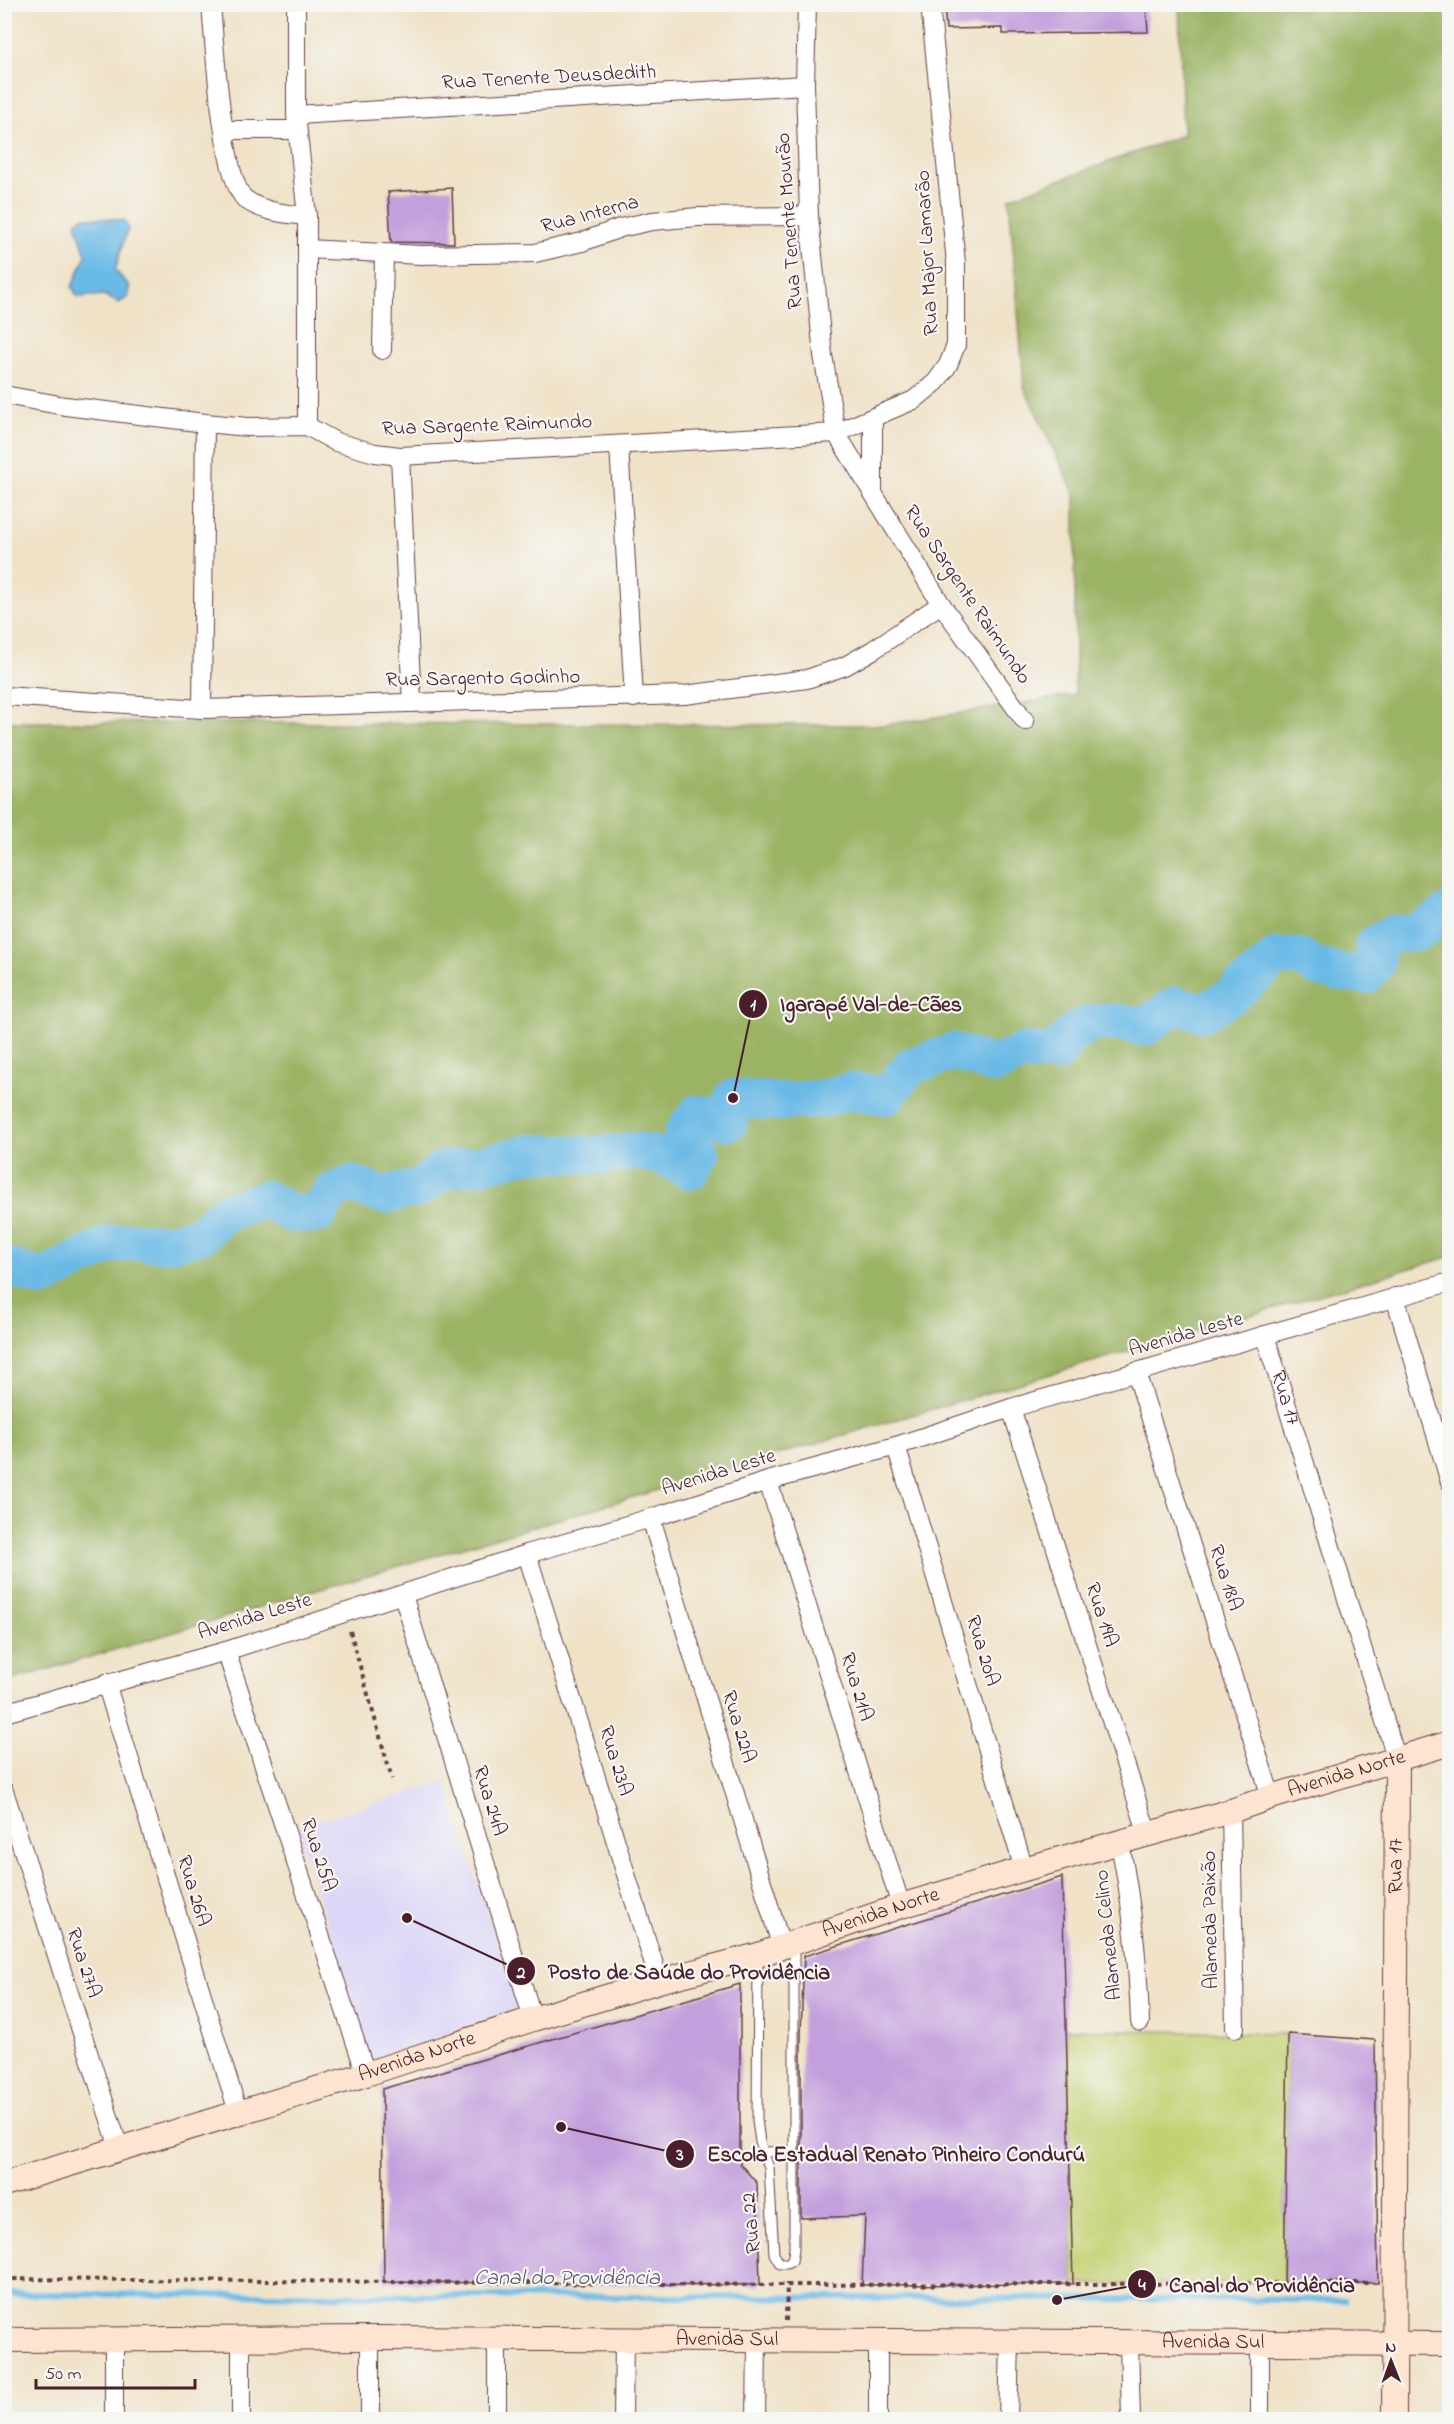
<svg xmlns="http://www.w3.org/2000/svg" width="1454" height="2424" font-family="'Indie Flower',sans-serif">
	<rect width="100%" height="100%" fill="#f6f6f2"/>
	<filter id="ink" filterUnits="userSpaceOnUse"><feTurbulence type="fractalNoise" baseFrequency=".0167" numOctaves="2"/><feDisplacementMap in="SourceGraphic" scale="12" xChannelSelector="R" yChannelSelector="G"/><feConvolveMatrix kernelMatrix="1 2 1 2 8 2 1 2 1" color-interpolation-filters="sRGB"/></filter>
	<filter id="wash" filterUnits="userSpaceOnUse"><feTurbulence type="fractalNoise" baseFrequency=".008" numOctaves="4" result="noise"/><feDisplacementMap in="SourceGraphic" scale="24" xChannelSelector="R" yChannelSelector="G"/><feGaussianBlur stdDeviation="1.35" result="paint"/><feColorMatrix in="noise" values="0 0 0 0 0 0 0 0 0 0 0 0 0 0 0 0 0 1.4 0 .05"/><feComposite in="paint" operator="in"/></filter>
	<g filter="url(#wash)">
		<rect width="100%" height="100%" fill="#efe2c7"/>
		<path fill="#dbd6f7" d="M445,1782L518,2008L372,2062L296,1827Z"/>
		<path fill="#c4d173" stroke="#87784f" stroke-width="1.5" d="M1066,2029L1288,2034L1284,2283L1073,2284Z"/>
		<path fill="#9bb365" stroke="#726948" stroke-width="1.5" d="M1179,5H1449V1257L5,1682V729L11,722L885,725L1075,695V495L1024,387L1009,198L1183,135Z"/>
		<path fill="#6bbae6" stroke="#5a6c88" stroke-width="1.5" d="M83,217L124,220L128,228L115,270L129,286V296L119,303L104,295L78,297L72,287L86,255L76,223Z"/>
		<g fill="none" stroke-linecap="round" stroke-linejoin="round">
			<path stroke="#6bbae6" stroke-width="6" d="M4,2294L1345,2300"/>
			<path stroke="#6bbae6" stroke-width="38" d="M4,1266L42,1278L108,1245L133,1241L166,1243L201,1235L223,1213L266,1199L293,1214H318L332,1192L351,1184L383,1195L420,1188L442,1170L479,1165L529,1153L602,1155L634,1151L663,1156L690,1171L700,1154L683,1133L697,1114L729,1122L733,1098L777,1102L821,1099L850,1091L886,1096L911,1066L954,1052L995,1065L1023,1052L1057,1053C1061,1047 1066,1038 1072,1034C1094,1016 1120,1022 1145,1027L1176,1005L1202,1013L1230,997L1277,957H1299L1317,967L1342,973L1366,975L1376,964L1374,945L1391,934L1416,933L1450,912"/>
		</g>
		<g id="blocks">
			<path fill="#c3a0dd" d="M944,4H1146L1148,32L1003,34V28L946,29Z
				M452,188L454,243L391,242L388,192Z
				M1062,1877L1073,2284L862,2285L865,2216L801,2218V2033L804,1956Z
				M740,1984V2164L757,2183L760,2285L384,2282L382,2089Z
				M1288,2034L1375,2040L1378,2283H1284Z"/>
		</g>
	</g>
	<g filter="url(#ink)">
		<use href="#blocks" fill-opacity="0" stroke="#633c42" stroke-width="1.5"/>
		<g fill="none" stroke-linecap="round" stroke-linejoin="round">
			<defs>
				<path id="lane" d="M758,1956L757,2120L760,2142L769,2168L774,2254L780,2264H787L792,2261L794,2249V1944
					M764,2152L794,2151"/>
				<g id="street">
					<path d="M211,4C214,39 222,179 245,199C261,212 288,214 307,216"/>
					<path d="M296,4V115L307,216V426"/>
					<path d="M807,4L805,85L809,216L823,355L836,433L941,604L1025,721"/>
					<path d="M4,5L5,4"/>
					<path d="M296,115L805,85"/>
					<path d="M224,130H297"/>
					<path d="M307,249L421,255L535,253L582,242L620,228L652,221L698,217L809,216"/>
					<path d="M382,350L384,254"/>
					<path d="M4,395L65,406L205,423L248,427L307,426L336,442L375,453L400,456L836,433L914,400L936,382L948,365L956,345V263L930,4"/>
					<path d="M619,445L634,698"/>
					<path d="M400,456L412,703"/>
					<path d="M873,493V418"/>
					<path d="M4,696L202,709L685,695L807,679L845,666L873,650L941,604"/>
					<path d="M202,709L205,423"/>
					<path d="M1395,1297L1450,1482"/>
					<path id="s1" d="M1265,1335L1397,1760"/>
					<path d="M1136,1372L1271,1797"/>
					<path d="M1011,1408L1148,1835"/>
					<path d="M896,1446L1024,1869"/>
					<path d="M768,1481L901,1906"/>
					<path d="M651,1518L782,1948"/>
					<path d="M527,1554L659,1981"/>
					<path d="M403,1595L533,2019"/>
					<path d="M226,1651L366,2074"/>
					<path d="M106,1683L238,2112"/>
					<path d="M4,1713L226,1651L527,1554L651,1518L768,1481L896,1446L1011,1408L1450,1282"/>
					<path d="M4,1791L119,2148"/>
					<path d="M1231,1811L1235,2028"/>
					<path d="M1120,1844C1132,1903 1138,1962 1140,2022"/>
					<path d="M241,2338V2420"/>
					<path d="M497,2340V2420"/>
					<path d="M878,2341V2420"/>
					<path d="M1129,2341L1131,2420"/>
					<path d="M1260,2342V2420"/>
					<path d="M114,2420V2340"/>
					<path d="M370,2420V2338"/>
					<path d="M623,2420L624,2340"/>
					<path d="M756,2420L757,2341"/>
					<path d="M1008,2420L1010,2342"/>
				</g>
				<g id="secondary">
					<path id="s2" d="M4,2184L366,2074L533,2019L659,1981L758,1955L901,1906L1024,1869L1231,1811L1271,1797L1450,1743"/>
					<path id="s3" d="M4,2340L370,2338L1450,2344"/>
					<path id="s4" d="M1394,2420L1397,1760"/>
				</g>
			</defs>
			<use href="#lane" stroke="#633c42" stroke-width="11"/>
			<use href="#street" stroke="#633c42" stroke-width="20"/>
			<use href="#secondary" stroke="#633c42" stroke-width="26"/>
			<path stroke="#633c42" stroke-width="4" stroke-dasharray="4.5 4.5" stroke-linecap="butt" d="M350,1631L392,1779
				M4,2279L786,2285L1372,2283
				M786,2321L787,2283"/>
			<use href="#lane" stroke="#fff" stroke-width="9"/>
			<use href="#street" stroke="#fff" stroke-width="18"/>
			<use href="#secondary" stroke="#fde4d0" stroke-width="24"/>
		</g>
	</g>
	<g text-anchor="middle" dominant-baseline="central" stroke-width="4.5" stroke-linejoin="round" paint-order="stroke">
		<g font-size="21" fill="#4a1f2b" stroke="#f6f6f2">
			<text transform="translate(549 78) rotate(-3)">Rua Tenente Deusdedith</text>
			<text transform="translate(590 215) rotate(-15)">Rua Interna</text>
			<text transform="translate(790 221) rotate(-94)">Rua Tenente Mourão</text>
			<text transform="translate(928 253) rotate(-93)">Rua Major Lamarão</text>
			<text transform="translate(487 426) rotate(-2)">Rua Sargente Raimundo</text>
			<text transform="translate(967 595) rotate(56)">Rua Sargente Raimundo</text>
			<text transform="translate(483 679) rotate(-1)">Rua Sargento Godinho</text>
			<text transform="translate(1186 1335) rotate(-16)">Avenida Leste</text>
			<text stroke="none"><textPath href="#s1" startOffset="66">Rua 17</textPath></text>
			<text transform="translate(719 1473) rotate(-17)">Avenida Leste</text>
			<text transform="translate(1225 1578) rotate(72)">Rua 18A</text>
			<text transform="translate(1101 1615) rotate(72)">Rua 19A</text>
			<text transform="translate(255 1617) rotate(-17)">Avenida Leste</text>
			<text transform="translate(982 1651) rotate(73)">Rua 20A</text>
			<text transform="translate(856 1687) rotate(73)">Rua 21A</text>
			<text transform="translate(738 1727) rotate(73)">Rua 22A</text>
			<text transform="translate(615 1761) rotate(73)">Rua 23A</text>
			<text stroke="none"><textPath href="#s2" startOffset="1404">Avenida Norte</textPath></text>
			<text transform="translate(489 1801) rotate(73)">Rua 24A</text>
			<text transform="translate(318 1855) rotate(72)">Rua 25A</text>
			<text stroke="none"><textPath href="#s4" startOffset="554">Rua 17</textPath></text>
			<text transform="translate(193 1891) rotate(73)">Rua 26A</text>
			<text stroke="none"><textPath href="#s2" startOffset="918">Avenida Norte</textPath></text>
			<text transform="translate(1211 1920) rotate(-91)">Alameda Paixão</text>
			<text transform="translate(1109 1935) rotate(-96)">Alameda Celino</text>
			<text transform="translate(83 1963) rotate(72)">Rua 27A</text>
			<text stroke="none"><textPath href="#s2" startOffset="432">Avenida Norte</textPath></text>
			<text transform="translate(752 2223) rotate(-95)">Rua 22</text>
			<text stroke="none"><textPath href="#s3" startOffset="723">Avenida Sul</textPath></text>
			<text stroke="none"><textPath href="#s3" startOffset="1209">Avenida Sul</textPath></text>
		</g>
		<g font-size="22" font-style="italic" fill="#56556c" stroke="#f6f6f2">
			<text x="567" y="2279">Canal do Providência</text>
		</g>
	</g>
	<path fill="none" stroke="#4a1f2b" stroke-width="2" d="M733 1098L753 1004M407 1918L521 1971M561 2127L680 2154M1057 2300L1142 2284"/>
	<g fill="#4a1f2b" stroke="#f6f6f2" stroke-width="2">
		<circle cx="733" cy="1098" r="6"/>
		<circle cx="407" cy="1918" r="6"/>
		<circle cx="561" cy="2127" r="6"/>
		<circle cx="1057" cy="2300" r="6"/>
		<circle cx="753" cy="1004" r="15"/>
		<circle cx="521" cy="1971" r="15"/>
		<circle cx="680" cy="2154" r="15"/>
		<circle cx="1142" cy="2284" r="15"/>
	</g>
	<g font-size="18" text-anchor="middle" font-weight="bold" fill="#fff">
		<text x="753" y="1010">1</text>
		<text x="521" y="1978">2</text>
		<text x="680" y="2160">3</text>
		<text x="1142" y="2290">4</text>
	</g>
	<g font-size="22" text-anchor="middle" font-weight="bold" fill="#4a1f2b" stroke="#f6f6f2" stroke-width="4.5" stroke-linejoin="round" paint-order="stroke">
		<text x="871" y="1011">Igarapé Val-de-Cães</text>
		<text x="689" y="1979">Posto de Saúde do Providência</text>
		<text x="896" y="2161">Escola Estadual Renato Pinheiro Condurú</text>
		<text x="1262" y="2292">Canal do Providência</text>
	</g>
	<rect width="1454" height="2424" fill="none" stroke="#f6f6f2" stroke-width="24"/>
	<g transform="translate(1391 2361) rotate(359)" stroke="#f6f6f2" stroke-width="4.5" paint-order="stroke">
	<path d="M0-4.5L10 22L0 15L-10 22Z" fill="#4a1f2b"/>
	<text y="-9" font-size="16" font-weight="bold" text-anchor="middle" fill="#4a1f2b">N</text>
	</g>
	<path d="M36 2379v9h159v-9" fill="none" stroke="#4a1f2b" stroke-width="3"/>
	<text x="45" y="2379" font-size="18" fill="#4a1f2b" stroke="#f6f6f2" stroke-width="4.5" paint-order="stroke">50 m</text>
</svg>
